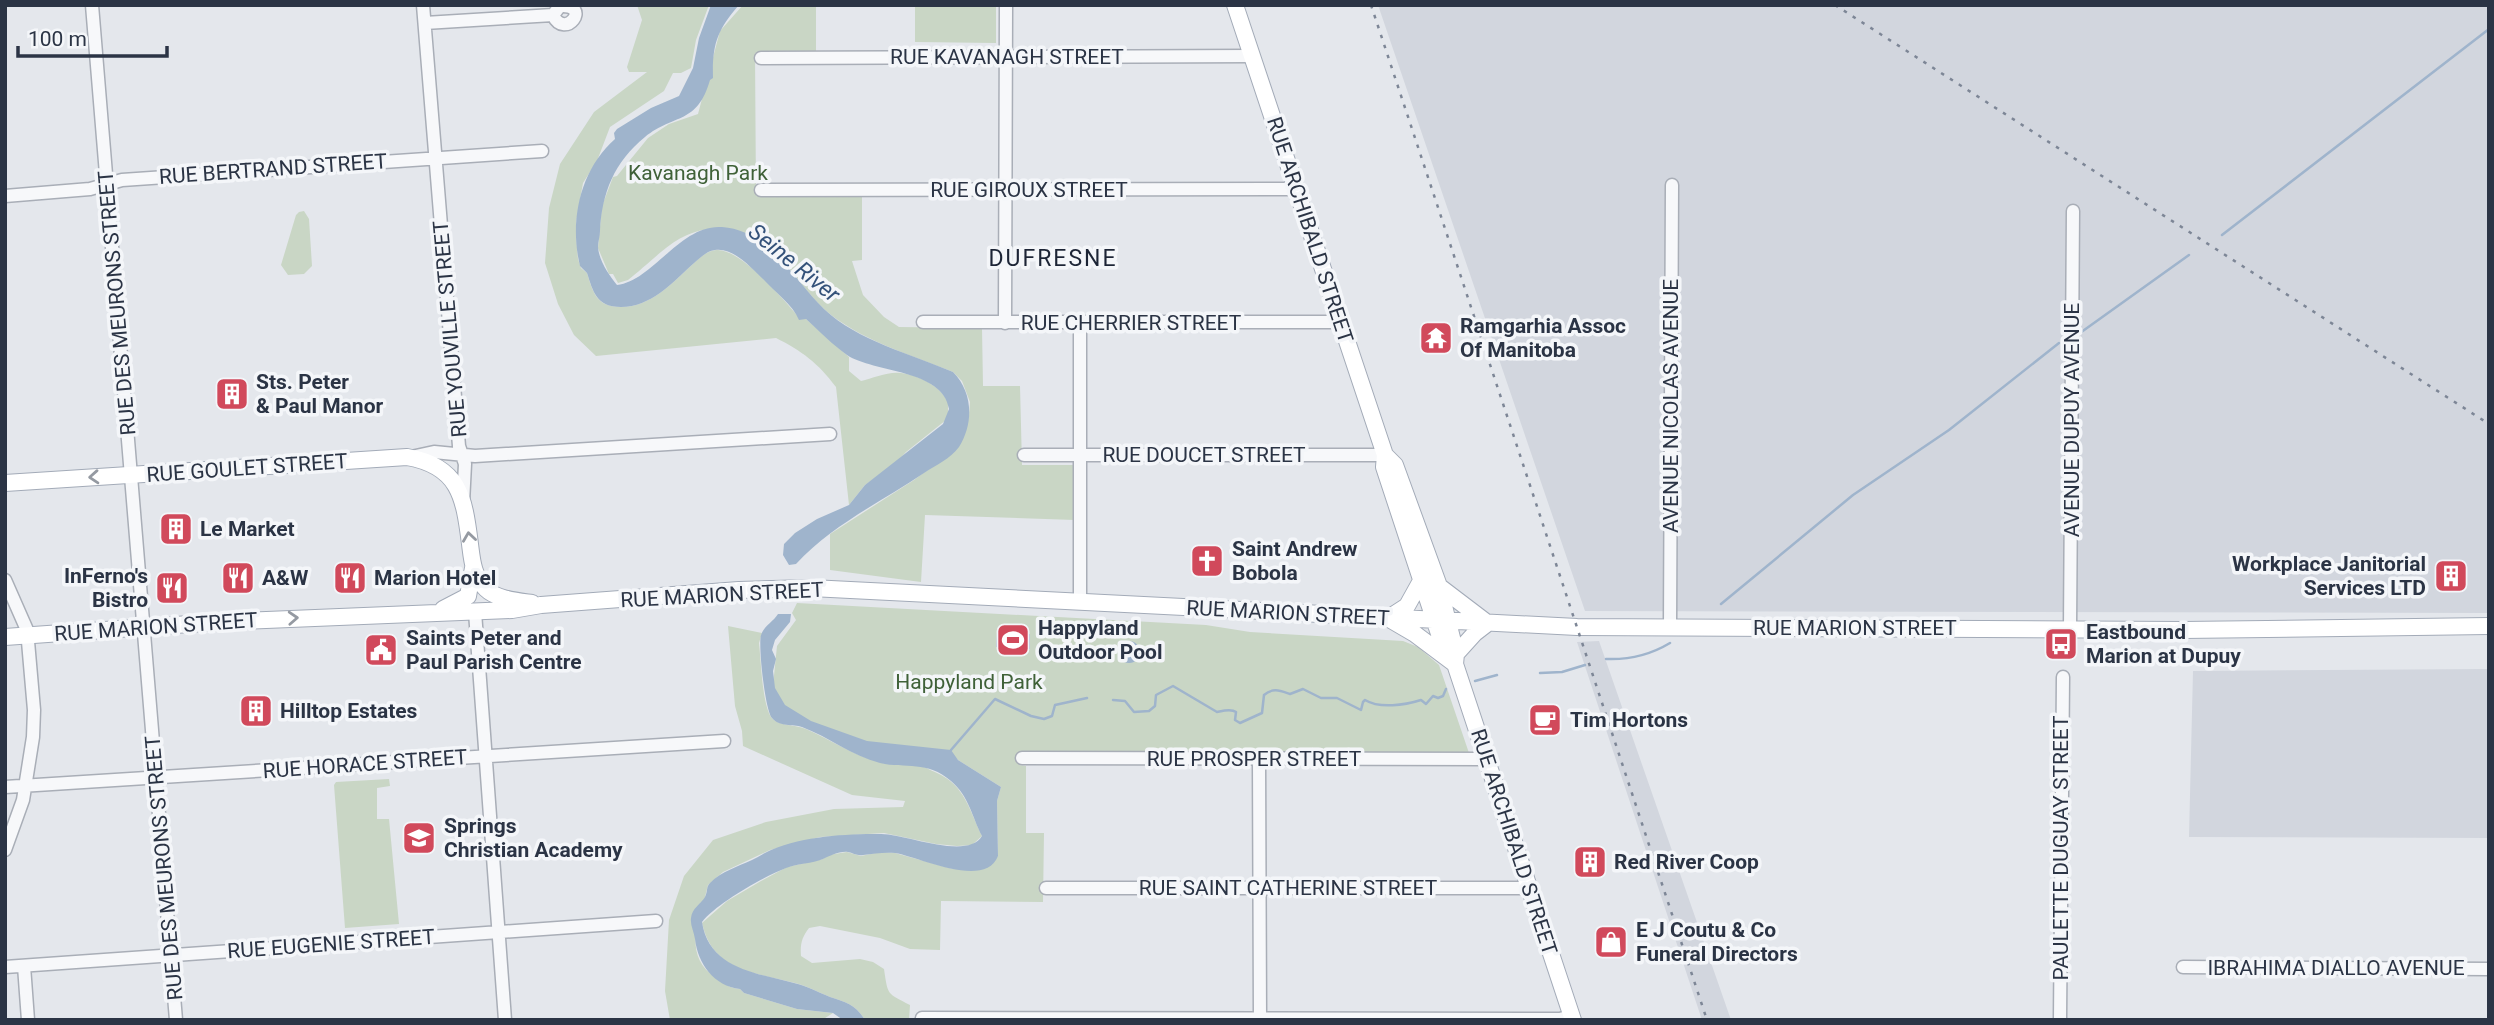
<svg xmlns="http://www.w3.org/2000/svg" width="2494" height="1025" font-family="Roboto,sans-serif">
	<rect width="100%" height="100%" fill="#e4e7ec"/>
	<path fill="#d2d6de" d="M1378,5H2489V613L1585,611Z
		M1599,641L1731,1020H1702L1577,642Z
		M2489,669V838L2189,837L2193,671Z"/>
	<path fill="#c9d6c5" d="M637,5H709L696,40L691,68L681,73H673L664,91L610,127L597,161L583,183L576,222V236L578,259L581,268L587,273C593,292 596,307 621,307C651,307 672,283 693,264C699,258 707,251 716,250C739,247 783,299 798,316L806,319L849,357V371L861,381C873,378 889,371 901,373C919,375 940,386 948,402V415L946,420L906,452L896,463L865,485L849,505L836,387C818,363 802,351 776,338L596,356L574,335L558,304L545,263L549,208L560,164L594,112L647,72H629L627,67L642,20Z
		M743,5H816V51L755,53L756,196L862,195V260L852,261L863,295L884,317L899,327L982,328L983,386H1020L1022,465H1074L1075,520L925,515L921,582L830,570V534L914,480L959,446L969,416L970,402L962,381L953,372C911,355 859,340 824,309C806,292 792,270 775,253C751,228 714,221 683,237C666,245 644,268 628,280L618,283L613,274H609L598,248L602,206L613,177L617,176L648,138L669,124L698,114L720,31Z
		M915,5H996V43L915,42Z
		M304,211L309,219L312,266L304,274L288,275L281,265L296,215L299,212Z
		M797,603L1206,625L1250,632L1403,641L1418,647L1439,665L1469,753L1019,754V765L1026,766V833H1044L1043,902L941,901L940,950L910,949L880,938L820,926L809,928C802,937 800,944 801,956L812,963L860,959L873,962L884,969C888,996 887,993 910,1005L909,1020H865C856,1005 846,1002 830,997C818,992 807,986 795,983C754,972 713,972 702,923L727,901L761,881L787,867L823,859L828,855L847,852L861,856L880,852L895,853L953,869L986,867L998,856L997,801L1001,787L958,760L951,753L869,744L799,719L772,695L777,646L796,620L792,613Z
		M728,626L762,633L759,643C761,660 762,703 771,717C779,727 795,724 806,729C831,740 853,755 879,762C892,766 904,763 917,765C924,766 930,770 937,773C965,785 970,812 982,836L972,845L957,846L936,844L884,833L820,837L770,850L723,872L708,885L704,901L700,903C696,933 687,958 716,978C725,984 729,988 740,989L744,993L797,1009L833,1013L822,1020H670L665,991L669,920L684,876L713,840L766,822L834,809L903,807L905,801L852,795L743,746L742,731L735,706Z
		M389,779L390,786L377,788V819H389L399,924L345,928L334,785L336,782Z"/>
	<path fill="#9fb4cc" d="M711,5H739C717,30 712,45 713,78L710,80C697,125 675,113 645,137C614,162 602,193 600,231C600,236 598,242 598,247C599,261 609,275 617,285C653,281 680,224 722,227C769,230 794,280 824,309C858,341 911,354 953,372C973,392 974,423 959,447C950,459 936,465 924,473C881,502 832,525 796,564L789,565L783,555L784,544L795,533L817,519L849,505L865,485L943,424L949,409C943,369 874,373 847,355C833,345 819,331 806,319L799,320C793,305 775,292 764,280C752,269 734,247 715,250C706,251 699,259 693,264C672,283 651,307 621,307C596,307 593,291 587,273L580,266C569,221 580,170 615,139L614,133L617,129L651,108L679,96L693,68L699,38Z
		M778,614H791L790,622L775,640L772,650L776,659L773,671L775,688L785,705L811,721L867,741L951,750L958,760L1001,787L997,801L998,856C985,890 917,856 895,853C883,852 874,854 863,855C857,856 853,853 848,852C839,851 830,856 823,859C812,864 798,863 786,868C763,877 717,903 702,922C709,969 757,973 794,983C807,986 818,992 830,997C846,1002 856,1005 865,1020H843L833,1013L797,1009L744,993L740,989C714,986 698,964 695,939C694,932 690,925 691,918C692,908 701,904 705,897C708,891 706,887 710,883C722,871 737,867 752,860C758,857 764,853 771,850C805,836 844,834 880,834C904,833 967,861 982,836C972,817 969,796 951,781C927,760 906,769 880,763C852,756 829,737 802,727C793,724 779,727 772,718C765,710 758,645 761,635C764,626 773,622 778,614Z
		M997,632L1030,634V649L996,647Z
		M1118 652a11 11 0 1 1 22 0a11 11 0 1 1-22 0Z"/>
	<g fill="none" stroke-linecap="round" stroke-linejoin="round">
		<path stroke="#9fb4cc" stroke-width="2.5" d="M2222,235L2489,29
			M2080,333L2189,255
			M1721,604L1853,495L1949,430L2059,343
			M1606,659C1629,660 1650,655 1670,643
			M1540,673L1562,672L1585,665
			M1475,681L1497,675
			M1113,700L1125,701L1134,712L1149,711L1155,706L1156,695L1173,686L1217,712C1222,711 1231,708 1236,712L1235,720L1240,723L1262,713L1264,695C1273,687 1281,691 1290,694L1303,689L1321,698H1337L1361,710L1363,702L1365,700C1380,709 1405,705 1421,700L1426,704L1433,696L1438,698L1443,696L1446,689
			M951,750L995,699L1031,716L1044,719L1052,716L1055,705L1087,698"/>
		<defs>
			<path id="minor" d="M92,5L176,1020
				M423,5L459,446L465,464L463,503
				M425,23L553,15L560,6C593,4 565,41 553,15
				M761,58L1252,56
				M761,190L1296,189
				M5,196L90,189L122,180L542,151
				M923,322H1340
				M1005,323L1006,5
				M1024,455H1385
				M411,457L434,452L475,456L830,434
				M5,580L27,630L34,710L33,737L23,800L5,850
				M1080,602V322
				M475,612L505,1020
				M1670,628L1672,185
				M2070,629L2073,211
				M1022,758L1487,759
				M1259,759L1260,1020
				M5,787L724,741
				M1046,888H1530
				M24,966L28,1020
				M5,967L656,921
				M2183,967L2489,969
				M922,1018L1560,1019L1571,1016
				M2060,1020L2063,677"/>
			<path id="major" d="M1235,5L1385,455L1384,467L1446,655
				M1385,455L1395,465L1439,586L1456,654L1455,664
				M5,483L407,457C459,466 464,496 470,544C472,560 473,576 486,589C496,599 518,601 532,603
				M1440,587L1486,622
				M443,609L468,596L473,568
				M1390,617L1407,606L1422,579
				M1391,620L1415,634L1455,664L1573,1020
				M5,637L218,622L512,610L541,605L739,590L811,588L1577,627L2183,630L2489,626
				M1456,654L1475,633L1488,623"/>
		</defs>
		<use href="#minor" stroke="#a9aeb7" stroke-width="15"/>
		<use href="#major" stroke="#a3abb8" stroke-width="18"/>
		<use href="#minor" stroke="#f7f8fa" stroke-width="12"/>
		<use href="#major" stroke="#fff" stroke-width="16"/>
		<path stroke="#7d8696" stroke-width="2.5" stroke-dasharray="3.5 7" stroke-linecap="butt" d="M1371,5L1707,1020
			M1835,5L2489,424"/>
	</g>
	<defs><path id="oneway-chevron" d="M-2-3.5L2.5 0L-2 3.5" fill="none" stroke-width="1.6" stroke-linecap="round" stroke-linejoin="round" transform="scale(1.75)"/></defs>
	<g stroke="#959aa2">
		<use href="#oneway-chevron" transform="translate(94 477) rotate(176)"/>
		<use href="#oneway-chevron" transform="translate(469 537) rotate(-98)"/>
		<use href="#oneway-chevron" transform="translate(293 618) rotate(-3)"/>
	</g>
	<defs>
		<symbol id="temple-square" viewBox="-11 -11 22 22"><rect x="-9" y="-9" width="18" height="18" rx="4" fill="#d1495b" stroke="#f4f6f9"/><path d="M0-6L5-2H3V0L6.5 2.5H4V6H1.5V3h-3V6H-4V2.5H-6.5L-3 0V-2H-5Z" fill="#fff"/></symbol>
		<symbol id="building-square" viewBox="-11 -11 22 22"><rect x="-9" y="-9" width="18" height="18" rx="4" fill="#d1495b" stroke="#f4f6f9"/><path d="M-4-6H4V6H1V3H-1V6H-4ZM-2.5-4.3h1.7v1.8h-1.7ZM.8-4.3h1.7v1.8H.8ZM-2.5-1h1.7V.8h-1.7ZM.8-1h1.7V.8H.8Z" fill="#fff"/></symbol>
		<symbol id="church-square" viewBox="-11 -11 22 22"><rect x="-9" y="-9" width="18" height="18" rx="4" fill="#d1495b" stroke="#f4f6f9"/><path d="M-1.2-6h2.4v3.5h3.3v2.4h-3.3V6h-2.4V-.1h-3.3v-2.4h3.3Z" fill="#fff"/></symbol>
		<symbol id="restaurant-square" viewBox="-11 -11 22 22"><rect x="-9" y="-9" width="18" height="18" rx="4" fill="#d1495b" stroke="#f4f6f9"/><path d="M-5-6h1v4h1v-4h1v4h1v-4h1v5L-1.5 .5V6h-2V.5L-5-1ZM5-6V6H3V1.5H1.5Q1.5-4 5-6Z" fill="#fff"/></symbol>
		<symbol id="stadium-square" viewBox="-11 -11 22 22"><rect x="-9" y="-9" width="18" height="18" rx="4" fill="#d1495b" stroke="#f4f6f9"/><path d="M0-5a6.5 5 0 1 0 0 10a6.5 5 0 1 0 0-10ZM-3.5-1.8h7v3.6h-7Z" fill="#fff"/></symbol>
		<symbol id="bus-square" viewBox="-11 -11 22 22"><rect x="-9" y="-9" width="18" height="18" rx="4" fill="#d1495b" stroke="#f4f6f9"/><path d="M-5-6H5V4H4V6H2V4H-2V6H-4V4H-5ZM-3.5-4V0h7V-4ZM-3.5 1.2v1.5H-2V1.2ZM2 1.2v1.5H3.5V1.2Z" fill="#fff"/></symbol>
		<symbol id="civic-square" viewBox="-11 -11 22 22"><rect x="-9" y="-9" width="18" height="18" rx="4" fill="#d1495b" stroke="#f4f6f9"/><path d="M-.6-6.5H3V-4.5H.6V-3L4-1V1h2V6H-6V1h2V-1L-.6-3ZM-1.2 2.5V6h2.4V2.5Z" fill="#fff"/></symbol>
		<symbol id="cafe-square" viewBox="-11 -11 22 22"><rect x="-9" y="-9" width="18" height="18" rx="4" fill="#d1495b" stroke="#f4f6f9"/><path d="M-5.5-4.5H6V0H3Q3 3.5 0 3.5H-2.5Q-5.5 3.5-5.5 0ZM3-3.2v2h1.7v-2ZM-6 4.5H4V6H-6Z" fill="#fff"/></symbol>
		<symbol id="school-square" viewBox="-11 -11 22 22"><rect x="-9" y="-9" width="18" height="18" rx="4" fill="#d1495b" stroke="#f4f6f9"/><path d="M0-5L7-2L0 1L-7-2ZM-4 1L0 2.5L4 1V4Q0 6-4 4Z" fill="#fff"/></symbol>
		<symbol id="shop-square" viewBox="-11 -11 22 22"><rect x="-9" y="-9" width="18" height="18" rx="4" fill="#d1495b" stroke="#f4f6f9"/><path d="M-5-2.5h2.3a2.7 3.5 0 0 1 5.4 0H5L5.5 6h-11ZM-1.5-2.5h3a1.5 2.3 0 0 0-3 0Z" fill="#fff"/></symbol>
	</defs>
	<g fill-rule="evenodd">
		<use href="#temple-square" x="1417" y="319" width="38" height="38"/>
		<use href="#building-square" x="213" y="375" width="38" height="38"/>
		<use href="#building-square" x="157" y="510" width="38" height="38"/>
		<use href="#church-square" x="1188" y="542" width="38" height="38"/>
		<use href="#building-square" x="2432" y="557" width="38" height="38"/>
		<use href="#restaurant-square" x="219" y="559" width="38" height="38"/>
		<use href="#restaurant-square" x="331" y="559" width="38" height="38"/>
		<use href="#restaurant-square" x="153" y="569" width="38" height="38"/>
		<use href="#stadium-square" x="994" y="621" width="38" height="38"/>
		<use href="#bus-square" x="2042" y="625" width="38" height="38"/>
		<use href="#civic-square" x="362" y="631" width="38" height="38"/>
		<use href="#building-square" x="237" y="692" width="38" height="38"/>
		<use href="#cafe-square" x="1526" y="701" width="38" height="38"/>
		<use href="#school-square" x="400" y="819" width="38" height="38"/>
		<use href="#building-square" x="1571" y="843" width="38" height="38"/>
		<use href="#shop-square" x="1592" y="923" width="38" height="38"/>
	</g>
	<g text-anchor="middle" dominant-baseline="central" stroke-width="7" stroke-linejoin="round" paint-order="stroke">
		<g font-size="21" fill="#2b3445" stroke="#f4f6f9">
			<text x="1007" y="57">RUE KAVANAGH STREET</text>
			<text transform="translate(273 169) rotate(-4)">RUE BERTRAND STREET</text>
			<text x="1029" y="190">RUE GIROUX STREET</text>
			<text transform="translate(1310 230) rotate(72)">RUE ARCHIBALD STREET</text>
			<text transform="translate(117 303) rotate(-95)">RUE DES MEURONS STREET</text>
			<text x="1131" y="323">RUE CHERRIER STREET</text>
			<text transform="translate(450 329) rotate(-95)">RUE YOUVILLE STREET</text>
			<text transform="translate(1671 406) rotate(-90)">AVENUE NICOLAS AVENUE</text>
			<text transform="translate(2072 420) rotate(-90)">AVENUE DUPUY AVENUE</text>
			<text x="1204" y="455">RUE DOUCET STREET</text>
			<text transform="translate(247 468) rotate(-4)">RUE GOULET STREET</text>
			<text transform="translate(722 595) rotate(-3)">RUE MARION STREET</text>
			<text transform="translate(1288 613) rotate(3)">RUE MARION STREET</text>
			<text transform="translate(156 627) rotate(-4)">RUE MARION STREET</text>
			<text x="1855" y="628">RUE MARION STREET</text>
			<text x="1254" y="759">RUE PROSPER STREET</text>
			<text transform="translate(365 764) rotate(-4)">RUE HORACE STREET</text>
			<text transform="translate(1514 842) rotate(72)">RUE ARCHIBALD STREET</text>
			<text transform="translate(2061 848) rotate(-90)">PAULETTE DUGUAY STREET</text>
			<text transform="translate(164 868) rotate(-95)">RUE DES MEURONS STREET</text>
			<text x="1288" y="888">RUE SAINT CATHERINE STREET</text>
			<text transform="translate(331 944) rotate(-4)">RUE EUGENIE STREET</text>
			<text x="2336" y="968">IBRAHIMA DIALLO AVENUE</text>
		</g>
		<g font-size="21" fill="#3f6138" stroke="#f4f6f9">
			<text x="698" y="173">Kavanagh Park</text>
			<text x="969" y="682">Happyland Park</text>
		</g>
		<g font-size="21" font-weight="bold" fill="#2b3445" stroke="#f4f6f9" text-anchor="start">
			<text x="1460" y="326">Ramgarhia Assoc<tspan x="1460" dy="24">Of Manitoba</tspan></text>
			<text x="256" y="382">Sts. Peter<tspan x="256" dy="24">&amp; Paul Manor</tspan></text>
			<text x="200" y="529">Le Market</text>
			<text x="1232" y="549">Saint Andrew<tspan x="1232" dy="24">Bobola</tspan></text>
			<text x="2426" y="564" text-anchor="end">Workplace Janitorial<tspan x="2426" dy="24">Services LTD</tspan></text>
			<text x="148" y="576" text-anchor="end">InFerno's<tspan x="148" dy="24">Bistro</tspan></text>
			<text x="262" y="578">A&amp;W</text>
			<text x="374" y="578">Marion Hotel</text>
			<text x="1038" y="628">Happyland<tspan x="1038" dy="24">Outdoor Pool</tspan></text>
			<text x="2086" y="632">Eastbound<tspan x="2086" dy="24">Marion at Dupuy</tspan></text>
			<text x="406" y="638">Saints Peter and<tspan x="406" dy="24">Paul Parish Centre</tspan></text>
			<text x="280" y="711">Hilltop Estates</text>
			<text x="1570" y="720">Tim Hortons</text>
			<text x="444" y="826">Springs<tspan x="444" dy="24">Christian Academy</tspan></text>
			<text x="1614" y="862">Red River Coop</text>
			<text x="1636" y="930">E J Coutu &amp; Co<tspan x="1636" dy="24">Funeral Directors</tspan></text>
		</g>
		<g font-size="23" letter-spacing="2" fill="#1d2536" stroke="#f4f6f9">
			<text x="1053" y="258">DUFRESNE</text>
		</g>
		<g font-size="23" font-style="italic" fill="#34527a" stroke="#f4f6f9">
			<text transform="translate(794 263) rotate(39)">Seine River</text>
		</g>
	</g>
	<rect width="2494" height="1025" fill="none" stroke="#2b3445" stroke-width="14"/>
	<path d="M18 46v10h149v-10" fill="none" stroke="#2b3445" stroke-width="3.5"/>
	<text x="28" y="46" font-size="21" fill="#2b3445" stroke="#f4f6f9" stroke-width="5" paint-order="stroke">100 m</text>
</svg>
